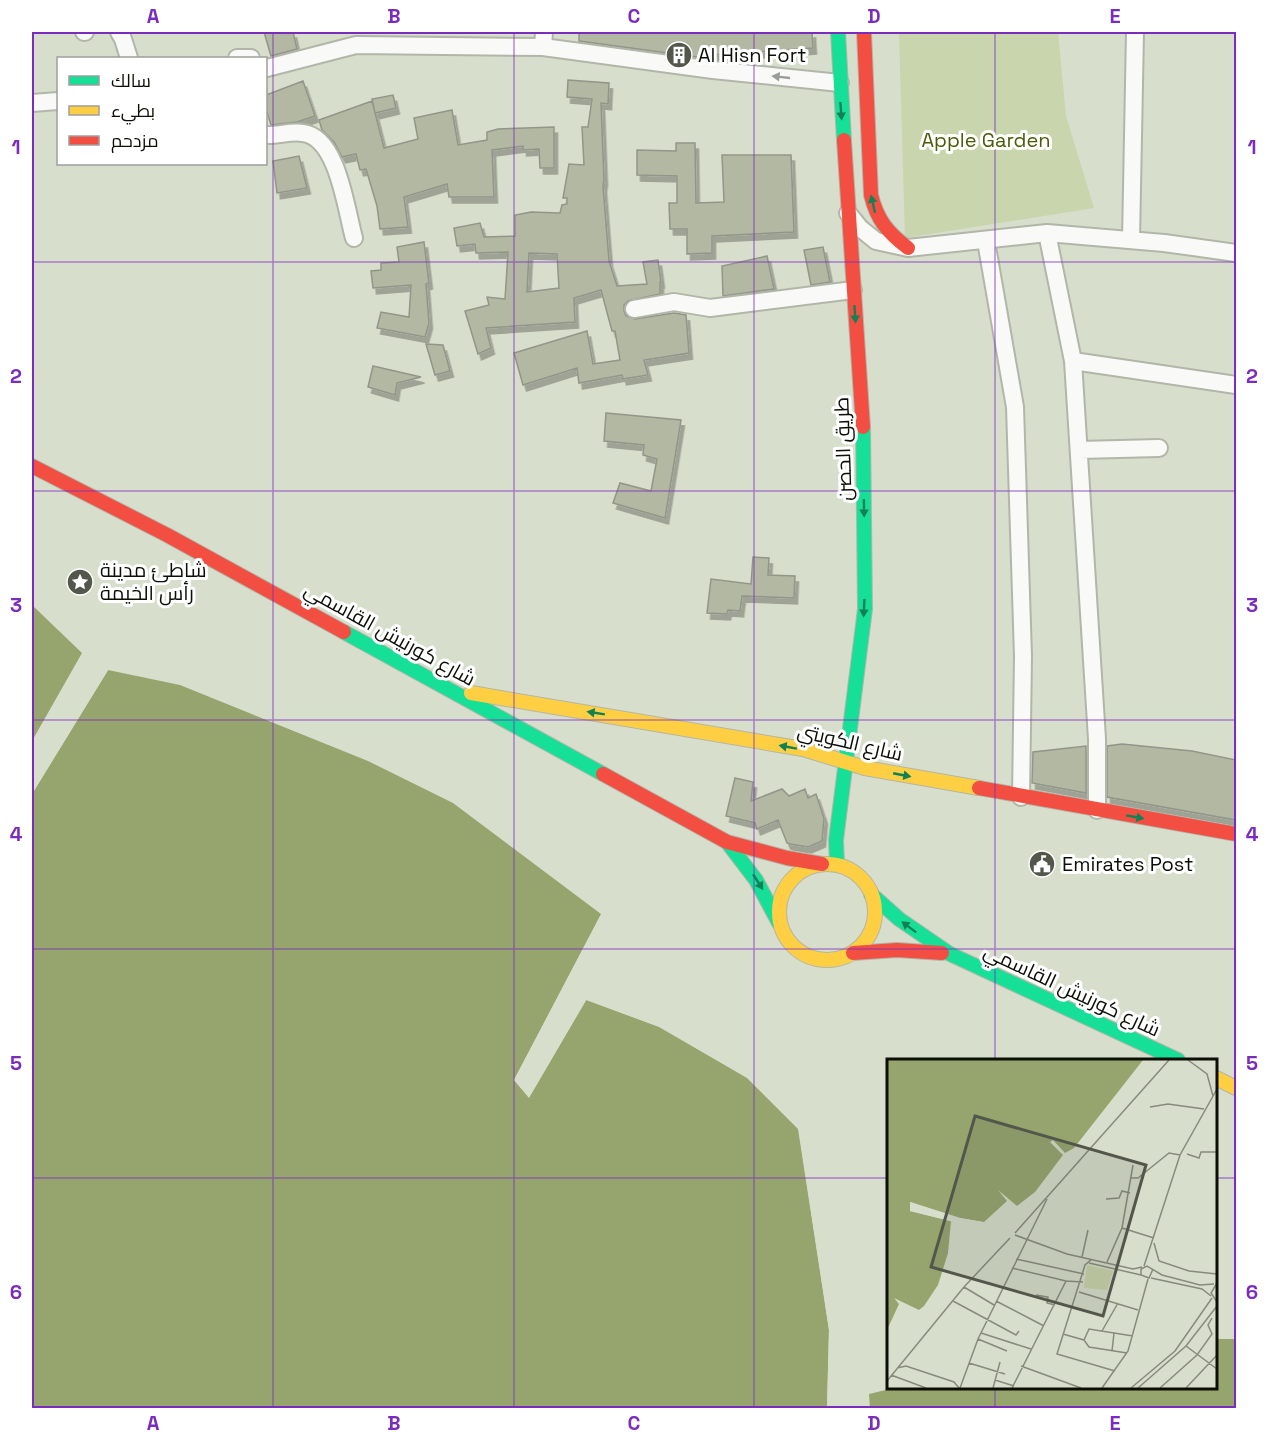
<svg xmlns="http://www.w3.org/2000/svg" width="1268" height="1440" font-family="'Space Grotesk',Cairo,sans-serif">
	<defs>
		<filter id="shadow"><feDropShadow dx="3.5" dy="6" stdDeviation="0" flood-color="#0004"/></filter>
	</defs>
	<rect width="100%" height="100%" fill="#d8decc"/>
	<path fill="#c9d5ac" d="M899,32H1058L1066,116L1094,208L905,238Z"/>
	<path fill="#96a56e" d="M32,605L82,653L32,741Z
		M108,670L180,685L368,761L453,803L601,914L514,1080L529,1097L586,1000L659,1027L747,1078L798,1129L829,1330L827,1408H32V794Z
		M1216,1339H1236V1408H870L869,1394L894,1388H1216Z"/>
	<path fill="#d8decc" d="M108,667H110L32,794V788Z
		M603,911L604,915L518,1080L528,1092L583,998L588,997L529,1098L514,1080Z
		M798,1125L801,1129L832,1329L830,1408H827L829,1330Z"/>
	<path fill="#b2b8a2" stroke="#929689" stroke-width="1.5" fill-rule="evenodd" filter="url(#shadow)" d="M264,32H293L297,49L271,56Z
		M579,32H812L813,48L712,55V59L579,41Z
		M568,80L609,83L608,104L601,103L604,180L603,186L609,261L617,286L647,284L643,262L658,260L661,282H660V294L628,301L624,305V311L626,316L635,319L674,313L686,315L689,353L644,360L648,375L623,379L622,375L579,383L577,368L523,385L514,353L587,331L593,364L620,360L615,331H612L601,290L574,298L575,322L486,328L491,348L478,354L465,311L489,305L487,297L505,299L508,252L476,253L475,244L457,246L454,228L480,223L484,237L515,236V215L531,212L560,213L562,205L567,204V198H563L569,164L584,165L582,127H588L592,99L567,97ZM529,253L557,254L559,288L527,292Z
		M303,81L315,116L297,122L271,125L266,109V95Z
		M393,95L396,108L375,113L372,99Z
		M372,101L384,148L418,139L414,118L452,110L458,145L487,140V132L498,129L554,127V168H540L539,149L523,150V146L492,150L494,197H449L447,184L404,197L408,227L380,229L377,206L366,169L360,170L356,154L342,157L334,142L322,130L319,120Z
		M676,143H695L696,203L724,202L722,155H791L794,232L712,236V253L687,254V229H670L669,203H677V176L637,175V150L676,151Z
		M299,156L307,188L277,193L273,161Z
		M424,242L429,283L426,284L429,323L425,337L377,328L381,312L409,317L411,285L373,288L371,271L381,270V263L399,262L397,247Z
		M823,247L830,282L811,285L804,250Z
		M767,256L774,289L723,296L722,266Z
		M426,344L443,345L450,371L435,375Z
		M373,366L421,377L397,383L395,395L368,387Z
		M606,413L681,420L665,518L613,503L620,483L651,491L657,459L643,455L644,445L604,441Z
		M753,557L769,558L768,575L795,576L794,598L742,596L740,611L728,610L727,614L707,613L711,579L751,584Z
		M1122,744L1192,751L1236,760V820L1107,797V746Z
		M1086,746V793L1032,783L1033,752Z
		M735,778L753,782L751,801L782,789L789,796L805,789L808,798L816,794L824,818L822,841L808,847L790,844L787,843L778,820L757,829L755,823L726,816Z"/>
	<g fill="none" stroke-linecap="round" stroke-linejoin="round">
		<defs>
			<path id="street" d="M84,32H85
				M119,32L123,39L129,58
				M544,32L543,47L713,70L840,83
				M237,58H251
				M266,67L267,68L356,45L543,47
				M32,103L58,101
				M266,135C277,136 290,131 303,133C338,137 346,210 354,238
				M848,213L860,228L876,241L908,248L1047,233L1164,243L1236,253
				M1047,233L1073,361L1236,385
				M1131,240L1135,32
				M986,241L1015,407L1023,656L1021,797
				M634,309L674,302L710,308L853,290
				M1073,361L1097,739V810
				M1079,450L1159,448"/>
			<path id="fast" d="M838,32L844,140
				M344,632L603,774
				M727,842L756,880L779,923
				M837,865L836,840L865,609L863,427
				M871,894L899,919L950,954L1178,1060"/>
			<path id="slow" d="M471,693L803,749L865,768L979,788
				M779 912a48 48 0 1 1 96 0a48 48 0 1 1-96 0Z
				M1216,1078L1236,1088"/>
			<path id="jam" d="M864,32L871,195C877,220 888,233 908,248
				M844,140L863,427
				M32,466L167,535L344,632
				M603,774L727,842L787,858L822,864
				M979,788L1236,834
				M853,953L897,950L942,953"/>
		</defs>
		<use href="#street" stroke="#b2b6a9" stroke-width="20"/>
		<use href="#fast" stroke="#b2b6a9" stroke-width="16"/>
		<use href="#slow" stroke="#b2b6a9" stroke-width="16"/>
		<use href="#jam" stroke="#b2b6a9" stroke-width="16"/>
		<use href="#street" stroke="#f9faf7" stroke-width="16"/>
		<use href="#fast" stroke="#16e098" stroke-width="14"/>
		<use href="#slow" stroke="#ffcf43" stroke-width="14"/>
		<use href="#jam" stroke="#f24e42" stroke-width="14"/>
	</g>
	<defs><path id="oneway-solid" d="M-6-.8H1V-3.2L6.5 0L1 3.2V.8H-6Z" transform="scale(1.5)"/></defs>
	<use fill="#9a9c96" href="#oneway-solid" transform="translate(781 77) rotate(-174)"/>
	<g fill="#128256">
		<use href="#oneway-solid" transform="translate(841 111) rotate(86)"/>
		<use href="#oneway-solid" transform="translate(873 204) rotate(-103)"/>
		<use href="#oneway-solid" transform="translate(855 314) rotate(86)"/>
		<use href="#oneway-solid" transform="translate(864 508) rotate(89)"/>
		<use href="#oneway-solid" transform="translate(864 608) rotate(93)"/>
		<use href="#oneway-solid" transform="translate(596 713) rotate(-171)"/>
		<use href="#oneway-solid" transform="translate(788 747) rotate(-170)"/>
		<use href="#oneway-solid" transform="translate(902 775) rotate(11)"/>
		<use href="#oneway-solid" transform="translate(1135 817) rotate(10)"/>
		<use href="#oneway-solid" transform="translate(758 882) rotate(57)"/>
		<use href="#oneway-solid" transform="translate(909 927) rotate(-143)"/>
	</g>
	<path fill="none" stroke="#7b2cbf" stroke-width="1.5" stroke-opacity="0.55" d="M273,32V1408M514,32V1408M754,32V1408M995,32V1060M32,262H1236M32,491H1236M32,720H1236M32,949H1236M32,1178H888M1216,1178H1236M995,1388V1408"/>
	<defs>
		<symbol id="building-disc" viewBox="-11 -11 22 22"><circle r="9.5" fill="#53574b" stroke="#fff"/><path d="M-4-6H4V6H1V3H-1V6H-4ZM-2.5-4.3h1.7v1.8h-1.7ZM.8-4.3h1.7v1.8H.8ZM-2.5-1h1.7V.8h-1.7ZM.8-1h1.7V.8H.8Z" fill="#fff"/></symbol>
		<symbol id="sight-disc" viewBox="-11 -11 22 22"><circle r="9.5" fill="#53574b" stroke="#fff"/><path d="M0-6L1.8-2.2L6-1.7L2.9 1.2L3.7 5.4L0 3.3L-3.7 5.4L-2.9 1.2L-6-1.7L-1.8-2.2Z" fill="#fff"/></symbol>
		<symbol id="civic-disc" viewBox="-11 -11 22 22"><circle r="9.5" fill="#53574b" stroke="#fff"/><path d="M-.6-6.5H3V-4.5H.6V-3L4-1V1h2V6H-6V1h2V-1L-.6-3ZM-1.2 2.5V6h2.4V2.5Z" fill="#fff"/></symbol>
	</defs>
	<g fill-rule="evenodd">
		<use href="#building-disc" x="664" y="40" width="30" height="30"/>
		<use href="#sight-disc" x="65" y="567" width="30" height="30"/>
		<use href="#civic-disc" x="1027" y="849" width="30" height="30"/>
	</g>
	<g text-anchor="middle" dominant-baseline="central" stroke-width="6" stroke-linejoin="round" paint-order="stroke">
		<g font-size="20" fill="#0c0f05" stroke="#fff" text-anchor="start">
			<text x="698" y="55">Al Hisn Fort</text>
			<text x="100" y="570">شاطئ مدينة<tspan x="100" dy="23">رأس الخيمة</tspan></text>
			<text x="1062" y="864">Emirates Post</text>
		</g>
		<g font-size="20" fill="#4b5b07" stroke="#fff">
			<text x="986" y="140">Apple Garden</text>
		</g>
		<g font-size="20" fill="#0c0f05" stroke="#fff">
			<text transform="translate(843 449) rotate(-92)">طريق الحصن</text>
			<text transform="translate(390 634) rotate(29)">شارع كورنيش القاسمي</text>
			<text transform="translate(850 742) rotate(13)">شارع الكويتي</text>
			<text transform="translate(1072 990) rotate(25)">شارع كورنيش القاسمي</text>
		</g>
	</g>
	<g transform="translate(887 1059)">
		<rect width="330" height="330" fill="#d8decc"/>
		<path d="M200,206L226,212L220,231L197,229Z" fill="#c9d5ac"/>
		<path d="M0,1H256L187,89L178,94L166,81L163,83L176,96L148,133L130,147L111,131L120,142L97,163L73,159L23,143V152L64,162L61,194L51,226L37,247L32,251L7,239L12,245L0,271Z" fill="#96a56e"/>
		<path d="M23,143L73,159L101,164L67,163L23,152Z" fill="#d8decc"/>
		<path fill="none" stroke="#868b7c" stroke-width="1.5" d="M301,1L320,15L326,37M263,48L281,45L317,50M300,95L312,99L314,93H330M243,119H251L282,94L293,96M219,140L232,139L235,132L243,134M235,169L246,106M128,174L282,1M128,176L180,195L246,210L255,208M267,184L272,202L302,212L330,215M195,198L201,171M129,200L197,215M205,200L198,206L170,295L228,312M220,203L235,169L267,179M202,204L254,216M257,207L293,96L330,30M125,209L179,222M266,210L262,219L254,216V210L260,207L275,216L313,226L327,225M264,219L315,230L324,237M330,224L324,234L330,243M77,228L107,246M192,233L251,251M149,236L161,238L160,244L168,246M66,242L129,276L132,272M109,242L157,267M215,272L231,244M94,274L144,290M176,275L197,281L202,270L246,277M91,280L120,292M197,281L202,288L240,294M299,287L330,310M225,292L227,274M82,304L118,315M134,307L194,329M10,309L19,307L67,323L72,329M4,316L39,329M108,321L127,327M0,322L77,228L123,179M73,329L91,280L160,140M106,329L113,303M125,329L179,222L196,223M215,329L241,292L261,220M244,329L288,292L325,239M251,329L299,287L330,247M273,329L310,296L325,275L321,266L325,259M299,329L330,296"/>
		<path fill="#53574b" fill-opacity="0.15" stroke="#53574b" stroke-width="3" d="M88,57L259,106L216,257L44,208Z"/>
		<rect width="330" height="330" fill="none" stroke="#0c0f05" stroke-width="3"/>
	</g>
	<rect width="1268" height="1440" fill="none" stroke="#ffffff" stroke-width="66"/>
	<rect x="57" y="57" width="210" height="108" fill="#ffffff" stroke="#9e9f9b" stroke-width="1.5"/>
	<rect x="69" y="76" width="30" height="9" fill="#16e098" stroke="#9e9f9b" stroke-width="1.5"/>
	<text x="111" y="87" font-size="18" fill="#0c0f05">سالك</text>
	<rect x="69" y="106" width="30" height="9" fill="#ffcf43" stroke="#9e9f9b" stroke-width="1.5"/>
	<text x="111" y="117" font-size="18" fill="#0c0f05">بطيء</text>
	<rect x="69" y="136" width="30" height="9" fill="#f24e42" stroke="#9e9f9b" stroke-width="1.5"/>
	<text x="111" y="147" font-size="18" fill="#0c0f05">مزدحم</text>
	<rect x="33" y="33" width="1202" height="1374" fill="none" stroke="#7b2cbf" stroke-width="2"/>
	<g font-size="20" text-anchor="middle" font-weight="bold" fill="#7b2cbf">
		<text x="153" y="23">A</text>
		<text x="394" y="23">B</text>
		<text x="634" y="23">C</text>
		<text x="874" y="23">D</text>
		<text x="1115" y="23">E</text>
		<text x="16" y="154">1</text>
		<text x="1252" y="154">1</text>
		<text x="16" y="383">2</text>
		<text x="1252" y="383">2</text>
		<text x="16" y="612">3</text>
		<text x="1252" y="612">3</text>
		<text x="16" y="841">4</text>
		<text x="1252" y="841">4</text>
		<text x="16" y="1070">5</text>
		<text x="1252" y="1070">5</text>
		<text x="16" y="1299">6</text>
		<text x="1252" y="1299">6</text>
		<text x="153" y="1430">A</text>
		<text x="394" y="1430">B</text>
		<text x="634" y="1430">C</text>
		<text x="874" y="1430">D</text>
		<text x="1115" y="1430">E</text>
	</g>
</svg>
